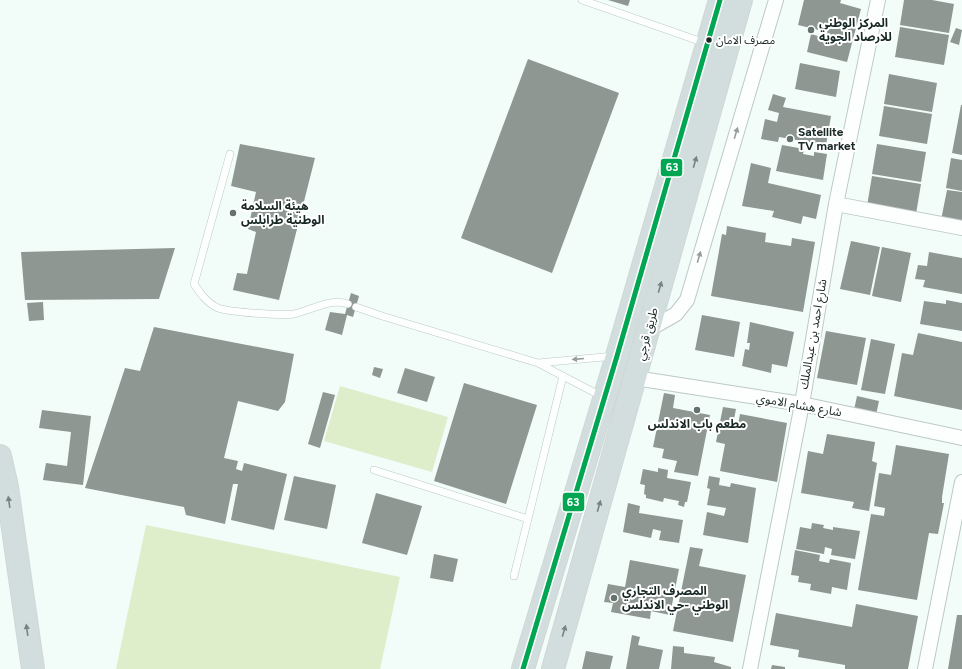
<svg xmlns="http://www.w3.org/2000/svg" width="962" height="669" font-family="Figtree,'Noto Sans Arabic',sans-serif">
	<rect width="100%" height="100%" fill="#f2fcf9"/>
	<path fill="#deeecb" d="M340,386L448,417L432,472L324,441Z
		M146,525L400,577L380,669H116Z"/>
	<path fill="#8e9792" d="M608,0H630L628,6Z
		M804,0H841L840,3L861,9L847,62L807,52L811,34L825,38L827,32L798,25Z
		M904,0H932L954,4L949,33L900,25Z
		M900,27L949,35L944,65L895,57Z
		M956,28L962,30L959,45L950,42Z
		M528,59L619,93L552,273L461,238Z
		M800,63L840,71L836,97L795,89Z
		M889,74L937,83L932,112L884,104Z
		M773,94L786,98L783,107L831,116L826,145L779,137L778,142L761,139L765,119L777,122L779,113L768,110Z
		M961,105H962V155L952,153Z
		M884,106L932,114L927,144L879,136Z
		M240,144L315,158L279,300L233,290L237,273L247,274L256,232L248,229L256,192L231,186Z
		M877,144L926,152L921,182L872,174Z
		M782,145L804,149L803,154L814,156V152L827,154L823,180L776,171Z
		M951,158L962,160V191L946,188Z
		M751,163L771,168L768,183L821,195L816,219L803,216L801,224L772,217L774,211L742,206Z
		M872,176L921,184L916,214L867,206Z
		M947,190L962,192V223L941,220Z
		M727,226L766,233L765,242L791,246L792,238L815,242L803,312L711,296L722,234L726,235Z
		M851,241L880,247L870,295L840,289Z
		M882,247L911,253L901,302L872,296Z
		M175,248L159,299L25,300L21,252Z
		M929,252L962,258V294L923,287L925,280L915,279L918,265L927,266Z
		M351,293L359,296L353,317L347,315L342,335L325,330L330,312L345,314Z
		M946,300L962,303V331L920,324L924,301L946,304Z
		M43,302L44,320L29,321L27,303Z
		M702,315L740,322L734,357L695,350Z
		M750,322L794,332L787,367L772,364L771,373L742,366L745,349L749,350L750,343H747Z
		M154,327L294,354L285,402L278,411L238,401L224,458L238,461L236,469L242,471L244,463L287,474L274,530L231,520L238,484H233L225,524L186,515L184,507L85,488L125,368L140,371Z
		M826,331L866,338L857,385L817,378Z
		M918,333L962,342V410L894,396L902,353L913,355Z
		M871,339L895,344L885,394L861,390Z
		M374,367L383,369L380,378L372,375Z
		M405,368L435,377L427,402L397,393Z
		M464,383L537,405L506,504L434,481Z
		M323,392L335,395L320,448L308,444Z
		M664,393L675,395L673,408L710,415L698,476L674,472L677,461L662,458L664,449L653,447Z
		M857,396L879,401L876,415L854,410Z
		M723,407L736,409L732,429L737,430L740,414L787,423L777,482L720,471L725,444L716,442Z
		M42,410L91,416L83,485L43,480L46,463L67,466L71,432L39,428Z
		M827,434L875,442L872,461L877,463L869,511L852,508L854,502L801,493L808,451L823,454Z
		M896,445L949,454L942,497V503H944L938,534L929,533L917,600L858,590L871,514L884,516L885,508L874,506L879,473L891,475Z
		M658,468L668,470L667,478L691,482L687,502H685L684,507L678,505L679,501L664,498L663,502L646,498V495L644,494L645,485L640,484L643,469L658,472Z
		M294,476L336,485L327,529L284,520Z
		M709,476L720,478L719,485L730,487L731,483L756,488L748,543L703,535L707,512L724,516L726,508L707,505L710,489L707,488Z
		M376,493L422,506L407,555L362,543Z
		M628,503L640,506L639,513L683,520L679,543L659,540L661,531L653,529L651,538L623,532Z
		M812,523L824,525L823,528L833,530V527L860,531L855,559L831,555L832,549L825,547L824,554L796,549L800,527L811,529Z
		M690,547L703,549L699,566L746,575L733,642L673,631Z
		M795,550L820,555L819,561L829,563L830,559L851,563L847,590L832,587L831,594L810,590L811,584L798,582L799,576L791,575Z
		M434,554L458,559L453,582L430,578Z
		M630,560L679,569L670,615L651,611L650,619L611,612L613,603L604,602L608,584L625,587Z
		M856,604L918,616L908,669H845V665L798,657L799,650L770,645L776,613L852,627Z
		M957,615H962V669H948Z
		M632,635L640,637L638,645L663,650L659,669H626Z
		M673,646L684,647V653L715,657L714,662L731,667V669H671Z
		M586,651L613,656L610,669H582Z
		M772,665L785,667V669H771Z"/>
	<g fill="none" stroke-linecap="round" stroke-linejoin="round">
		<defs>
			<path id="service" d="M582,0L705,43
				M230,154L194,284C200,293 207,303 218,308C229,312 282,316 294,314C312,310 330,298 348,304
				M356,307L382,316L538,363L603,397
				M538,363L615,356
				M374,470L528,519
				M514,576L563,376"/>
			<path id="minor" d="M836,204L962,228
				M648,330L676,314L687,300L776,0
				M635,378L802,404L962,438
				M750,669L802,404L836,204L878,0
				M925,669L962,482"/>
			<path id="trunk" d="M0,456L7,487L33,669
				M523,669L617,356L720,0
				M553,669L741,0"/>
		</defs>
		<use href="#service" stroke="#bdc9c6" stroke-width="8"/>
		<use href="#minor" stroke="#bdc9c6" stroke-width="16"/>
		<use href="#trunk" stroke="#d0d7d5" stroke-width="24"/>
		<use href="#service" stroke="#fdfffe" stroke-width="7"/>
		<use href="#minor" stroke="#fdfffe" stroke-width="14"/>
		<use href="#trunk" stroke="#d2dede" stroke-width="22"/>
		<defs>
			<path id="bus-1" d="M523,669L617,356L720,0"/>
		</defs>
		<use href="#bus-1" stroke="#fff" stroke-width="8"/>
		<use href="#bus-1" stroke="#00a651" stroke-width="5"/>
	</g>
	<defs><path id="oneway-solid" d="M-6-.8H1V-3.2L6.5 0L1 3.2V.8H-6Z"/></defs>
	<g fill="#969e9c">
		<use href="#oneway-solid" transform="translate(736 133) rotate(-73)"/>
		<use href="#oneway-solid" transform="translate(699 257) rotate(-74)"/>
		<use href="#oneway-solid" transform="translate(578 359) rotate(175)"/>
	</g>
	<g fill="#758382">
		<use href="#oneway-solid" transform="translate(695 162) rotate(-74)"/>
		<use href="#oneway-solid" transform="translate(660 287) rotate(-74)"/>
		<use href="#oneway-solid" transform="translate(9 502) rotate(-98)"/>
		<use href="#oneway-solid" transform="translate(599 506) rotate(-74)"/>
		<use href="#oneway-solid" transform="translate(27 630) rotate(-98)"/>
		<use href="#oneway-solid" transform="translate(564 631) rotate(-74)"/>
	</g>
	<g fill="#64726f" stroke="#fff" stroke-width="1.5">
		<circle cx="811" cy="30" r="4"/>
		<circle cx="790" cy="139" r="4"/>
		<circle cx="233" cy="213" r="4"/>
		<circle cx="697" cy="410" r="4"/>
		<circle cx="614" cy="598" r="4"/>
	</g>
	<circle fill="#182825" stroke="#fff" stroke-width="1.5" cx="709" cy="40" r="3.5"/>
	<g text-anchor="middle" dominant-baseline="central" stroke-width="4" stroke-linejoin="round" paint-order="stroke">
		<g font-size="11" fill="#182825" stroke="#fff" text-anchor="start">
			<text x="716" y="40">مصرف الامان</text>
		</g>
		<g font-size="12" font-weight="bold" fill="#182825" stroke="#fff" text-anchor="start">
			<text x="819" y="23">المركز الوطني<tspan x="819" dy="14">للارصاد الجوية</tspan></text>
			<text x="798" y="132">Satellite<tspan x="798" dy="14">TV market</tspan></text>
			<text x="241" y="206">هيئة السلامة<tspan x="241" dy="14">الوطنية طرابلس</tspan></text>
			<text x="697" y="424" text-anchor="middle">مطعم باب الاندلس</text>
			<text x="622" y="591">المصرف التجاري<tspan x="622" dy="14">الوطني -حي الاندلس</tspan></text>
		</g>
		<g font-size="12" fill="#182825" stroke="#fff">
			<text transform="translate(647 334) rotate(-75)">طريق قرجي</text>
			<text transform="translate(813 334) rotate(-80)">شارع احمد بن عبدالملك</text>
			<text transform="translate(799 405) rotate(10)">شارع هشام الاموي</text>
		</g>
	</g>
	<g stroke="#fff" stroke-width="1.5">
		<rect x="660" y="158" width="23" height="19" rx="4" fill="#00a651"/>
		<rect x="562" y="492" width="23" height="20" rx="4" fill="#00a651"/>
	</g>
	<g font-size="11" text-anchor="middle" font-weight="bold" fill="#fff">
		<text x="672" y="171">63</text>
		<text x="573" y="506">63</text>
	</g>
</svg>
